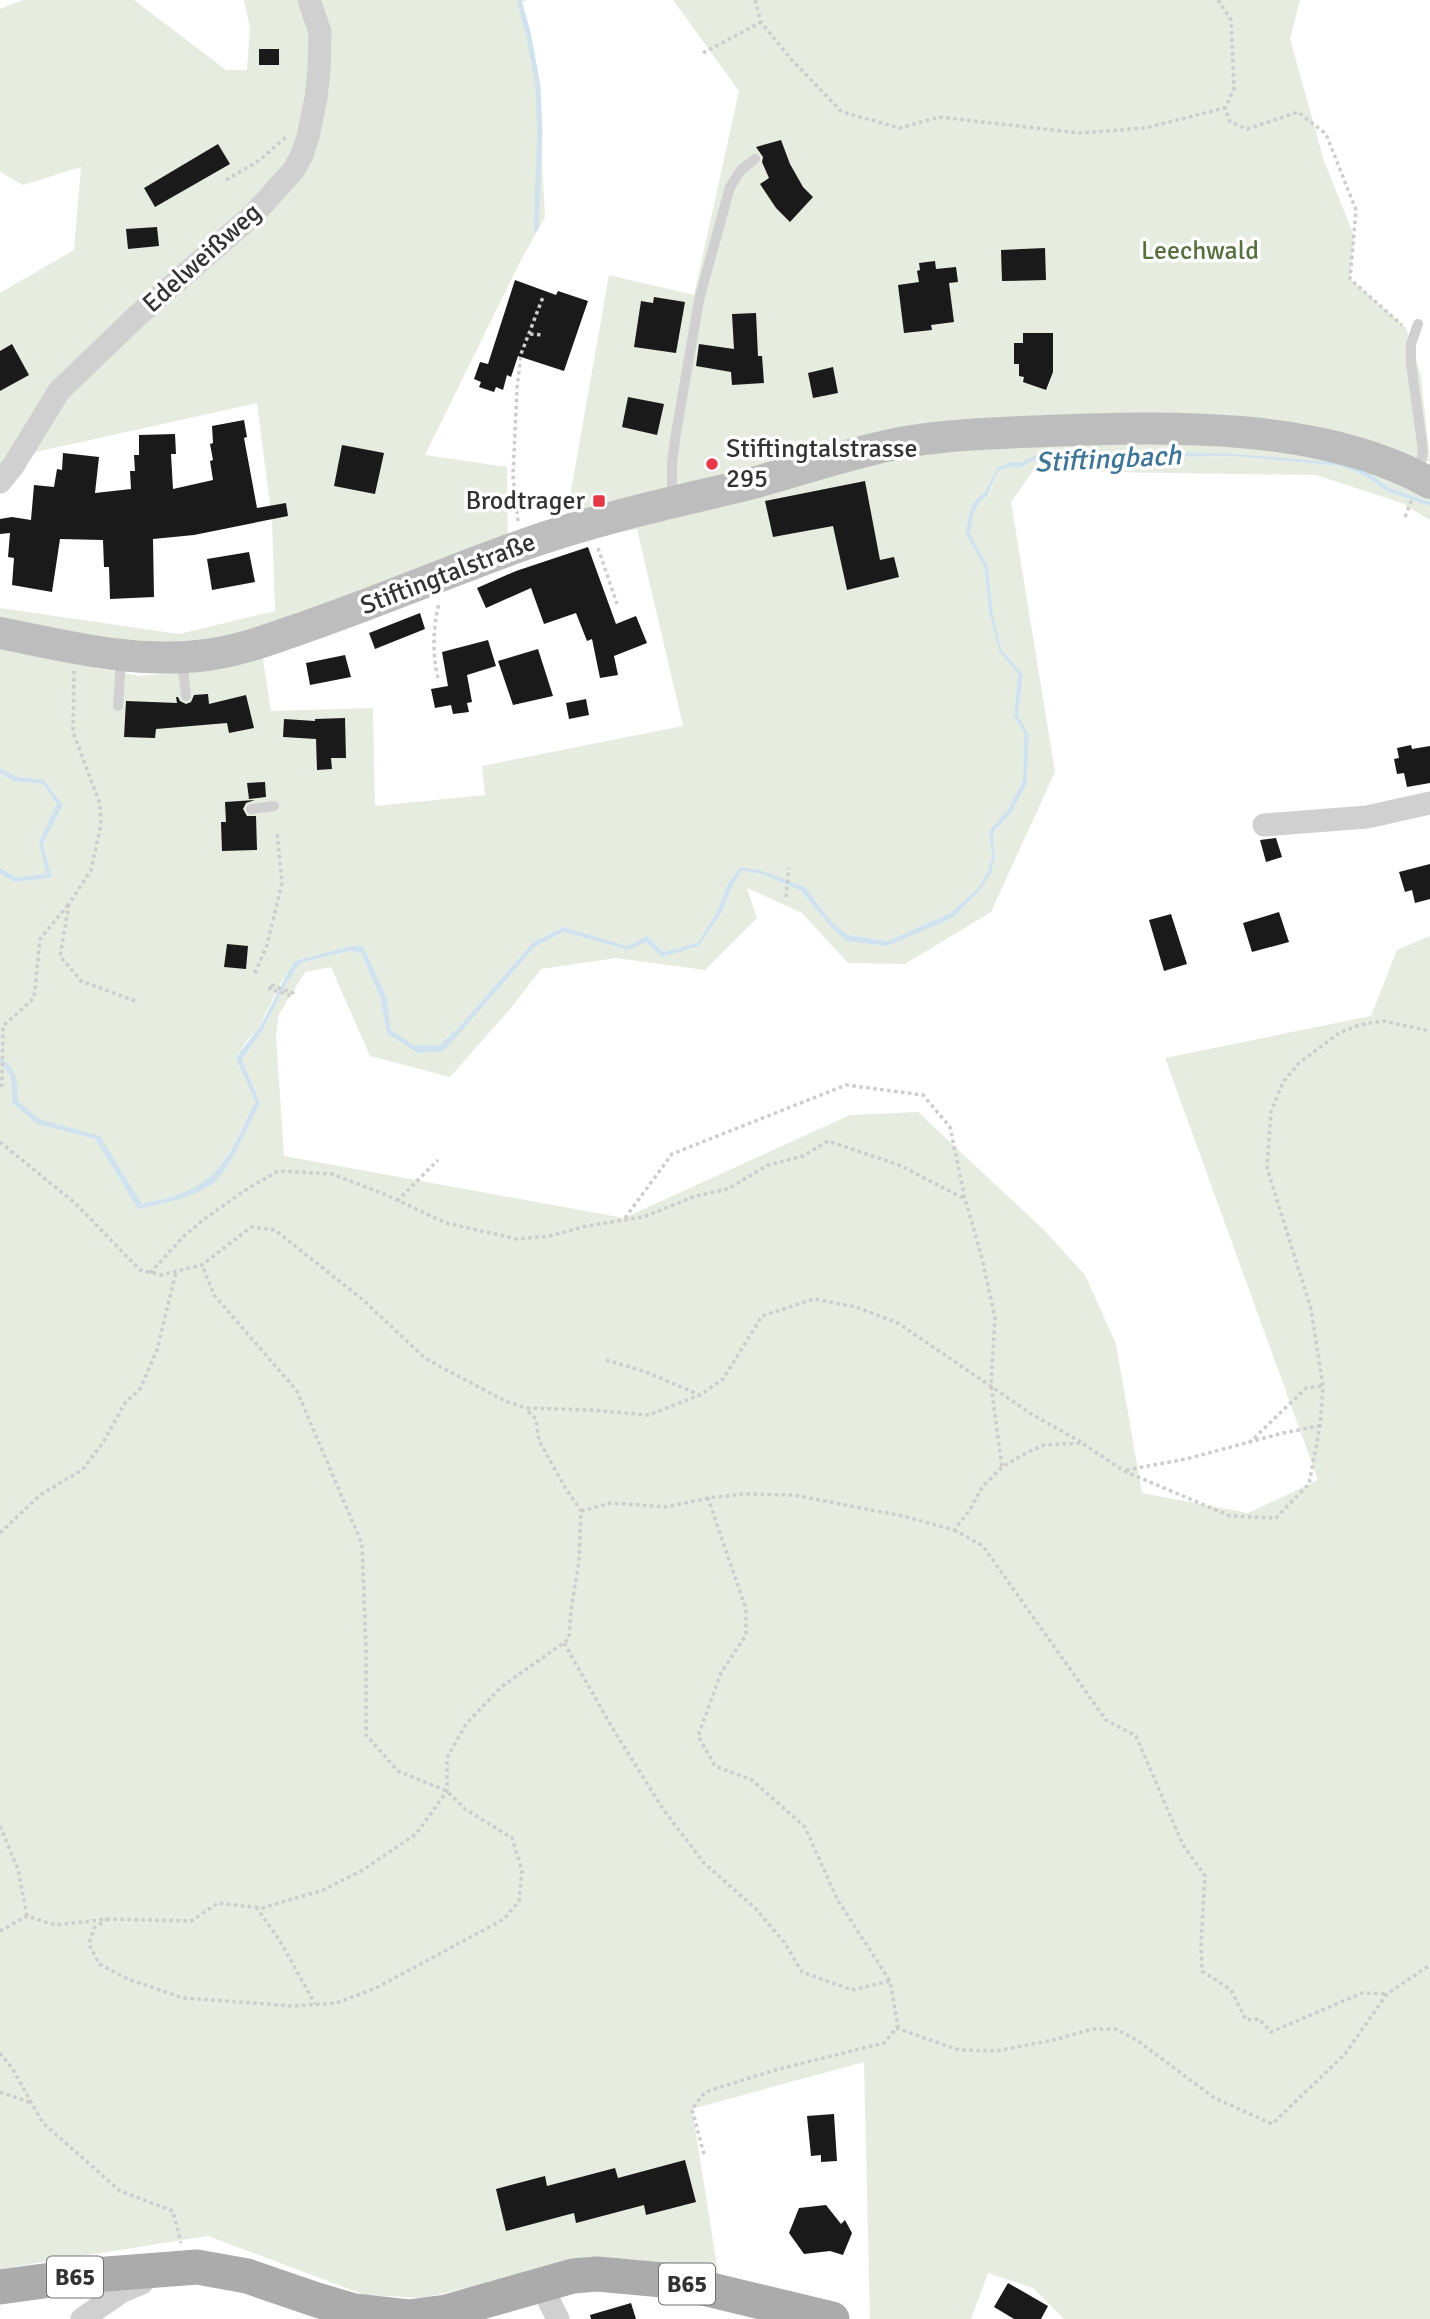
<svg xmlns="http://www.w3.org/2000/svg" width="1430" height="2319" font-family="Signika,sans-serif">
	<rect width="100%" height="100%" fill="#fff"/>
	<path fill="#e6ecdf" d="M23,0H134L226,70H247L250,28L244,0H527L520,3L538,86L545,217L520,262L425,455L507,467L508,562L201,656L0,633V608L179,634L275,611L272,520L257,403L36,452L0,493V293L74,250L81,167L23,185L0,172V9Z
		M673,0H1300L1290,39L1324,161L1354,236L1350,279L1406,328L1421,376L1430,462L1405,454L1296,426L1367,462L1430,497V502L1390,488L1368,472L1342,463L1167,452L1086,453L1063,459L1037,454L1020,463L1011,462L997,468L985,492L976,499L970,510L965,533L984,566L989,612L999,650L1018,674L1014,716L1024,733L1023,781L1008,809L989,831L992,856L988,871L978,888L950,913L888,941L848,935L832,922L805,887L740,867L728,883L718,910L697,943L663,952L647,936L627,946L563,927L533,942L457,1029L441,1045H414L391,1030L387,998L363,946L295,961L280,984L259,1028L245,1043L236,1057L255,1102C236,1140 222,1180 179,1195C167,1198 154,1201 142,1204L100,1137L38,1119L18,1101C17,1084 17,1066 0,1058V874L15,882L52,878L43,844L63,805L44,780L17,777L0,768V649L140,676L208,669L262,653L271,711L373,708L375,806L485,795L482,766L683,726L637,529L562,542L609,275L694,295L739,91Z
		M1233,456L1341,466L1365,476L1388,492L1430,506V520L1402,503L1316,475L1033,471L1011,502L1055,772L991,912L905,964L848,963L802,913L747,888L757,918L705,970L616,958L541,969L511,1008L450,1077L370,1056L331,967L305,972L279,1014L276,1036L284,1156L624,1218L850,1115L918,1112L1045,1231L1085,1275L1116,1344L1142,1493L1248,1513L1318,1480L1165,1058L1371,1016L1397,950L1430,936V2319H1064L1033,2288L988,2273L971,2319H870L864,2062L692,2109L719,2279L581,2260L424,2298L365,2295L208,2236L0,2269V1062L11,1077L12,1103L37,1124L95,1139L138,1209L213,1183L260,1103L242,1059L263,1030L285,986L300,963L351,951L361,953L380,997L387,1034L419,1053L444,1050L535,947L563,932L629,950L646,942L662,956L699,946L722,912L733,885L742,871L762,874L801,891L829,925L846,941L888,946L953,918L981,889L995,857L993,834L1012,812L1027,784L1029,735L1018,715L1023,674L1001,649L993,613L988,566L970,533L974,513L979,503L989,495L998,471L1010,467L1020,468L1035,460L1063,463L1086,457Z
		M0,773L13,781L43,784L58,804L39,842L46,874L16,877L0,868Z"/>
	<path fill="#cfe2ee" d="M1167,452L1235,454L1342,463L1368,472L1390,488L1430,502V506L1388,492L1365,476L1341,466L1233,456L1086,457L1063,463L1035,460L1020,468L1010,467L998,471L988,495L979,503L974,513L970,533L988,566L993,613L1001,649L1023,674L1018,715L1029,735L1027,784L1012,812L993,833L995,857L991,873L981,889L953,918L888,946L846,941L829,925L801,891L762,874L742,871L733,885L722,912L699,946L662,957L646,942L629,950L563,932L535,947L444,1051L418,1053L387,1034L380,997L361,953L350,951L300,963L285,986L263,1030L242,1059L260,1103C249,1124 230,1171 212,1184C190,1199 163,1203 138,1209L95,1139L37,1124L12,1103L11,1077L0,1062V1058C17,1066 18,1084 18,1101L39,1119L100,1136L142,1204C154,1200 168,1199 180,1194C224,1178 236,1140 255,1102L236,1058C243,1046 253,1037 260,1026C273,1004 280,983 295,961L351,946H363L387,998L391,1030L414,1045H440L457,1029L533,942L564,927L627,946L647,936L663,952L697,943L718,910L728,883L740,867L763,871L805,887L832,922L848,935L888,941L950,913L978,888L988,871L992,856L989,831L1008,809L1023,781L1024,733L1014,716L1018,674L999,651L989,612L984,566L965,533L970,510L976,499L985,492L997,468L1011,462L1020,463L1037,454L1063,459L1086,453Z
		M0,768L17,777L44,780L63,805L43,844L52,878L15,882L0,874V868L16,877L46,874L39,842L57,804L43,784L13,781L0,773Z"/>
	<g fill="none" stroke-linecap="round" stroke-linejoin="round">
		<path stroke="#cfe2ee" stroke-width="5" d="M519,0L528,32L538,86L540,131L536,229"/>
	</g>
	<path fill="#1a1a1a" d="M259,49H279V65H259Z
		M781,140L790,164L803,187L813,197L790,222L776,208L760,184L769,178L762,162L763,157L756,147Z
		M218,144L230,164L155,207L144,188Z
		M157,227L159,246L128,249L126,229Z
		M1045,248L1046,280L1002,281L1001,250Z
		M935,261L936,269L956,267L958,282L949,283L954,322L931,325L932,330L904,333L898,285L919,282L917,271L920,270L919,263Z
		M515,280L556,295L558,291L588,301L564,371L518,356L511,377L507,375L503,390L496,387L494,392L479,387L481,382L474,379L480,362L488,364Z
		M654,297L685,302L676,353L634,347L641,301L653,303Z
		M756,313L758,356H762L764,383L732,385L731,372L696,366L699,344L734,349L732,314Z
		M1023,333H1053V372L1046,390L1023,382L1024,377L1019,376V364H1014V343H1023Z
		M12,344L29,375L0,391V351Z
		M833,367L838,393L813,398L808,373Z
		M628,397L664,404L657,435L622,427Z
		M244,420L247,437L244,438L257,508L286,503L288,516L194,535L153,539L154,597L110,599L109,567H104L103,540L60,539L52,592L12,585L14,558L8,557L10,533L0,534V519L12,517L31,520L34,485L54,487L57,469L62,470L63,453L99,457L95,493L131,489L130,471H135L134,455H139V435L175,434L176,454H171L173,489L213,480L210,461L213,460L210,444L213,443L212,426Z
		M342,445L384,453L375,494L334,486Z
		M865,481L880,560L894,557L899,577L847,590L833,526L773,537L765,501Z
		M588,547L616,624L636,616L647,643L614,656L618,675L600,678L592,639L587,641L576,613L544,624L531,588L486,608L477,588L516,571Z
		M249,552L255,582L212,590L207,559Z
		M420,613L425,629L375,649L369,633Z
		M488,640L496,666L467,675L472,702L467,703L469,712L453,714L451,705L435,708L431,689L448,686L442,652Z
		M538,649L553,696L513,705L498,661Z
		M345,655L351,677L310,685L306,663Z
		M208,694L209,704L246,695L254,728L229,733L227,723L156,729L155,738L124,737L126,701L177,703L176,697H178L180,701L186,704L191,702L194,695Z
		M586,699L589,715L569,719L566,703Z
		M345,718L346,758H331L332,769L317,770L316,739L283,737L284,719L315,721V719Z
		M1411,745L1412,749L1430,746V783L1407,787L1404,773L1397,774L1394,759L1399,758L1397,748Z
		M265,782L266,797L249,799L247,783Z
		M255,800L246,803L243,809L247,816H256L257,850L222,851L221,822H226L225,802Z
		M1276,838L1282,857L1266,862L1260,840Z
		M1430,864V899L1415,903L1412,890L1405,892L1399,872Z
		M1279,912L1289,942L1252,952L1243,923Z
		M1171,914L1187,964L1164,971L1149,920Z
		M227,944L248,946L246,969L224,967Z
		M834,2114L837,2161L821,2162V2155L811,2156L807,2116Z
		M685,2160L696,2202L646,2215L644,2205L576,2223L574,2213L506,2231L496,2189L545,2176L547,2186L615,2168L618,2178Z
		M826,2205L841,2224L845,2220L852,2233L843,2255L830,2251L804,2254L789,2233L799,2208Z
		M1008,2283L1048,2306L1041,2319H1014L994,2307Z
		M631,2303L636,2319H591L590,2315Z"/>
	<g fill="none" stroke-linecap="round" stroke-linejoin="round">
		<path stroke="#cdcdcd" stroke-width="3.5" stroke-dasharray="3.5 3.5" stroke-linecap="butt" d="M755,0L761,22L789,57L842,112L900,128L939,117L1080,133L1145,128L1225,108
			M1218,0L1231,20L1234,89L1225,108L1230,122L1247,129L1298,112L1326,134L1356,210L1350,279L1402,325
			M703,53L761,22
			M226,180L260,160L287,136
			M530,334L544,335
			M1405,517L1412,499
			M518,521L513,476L517,388L521,354L543,297
			M598,548L617,604
			M74,671L73,732L100,804L101,824L91,870L69,904L60,956L81,981L138,1002
			M438,678C432,652 433,628 439,603
			M786,897L789,868
			M255,973L267,945L282,883L277,832
			M271,985L293,993L292,996L270,989Z
			M0,1086L2,1085L3,1026L34,998L40,939L68,905
			M0,1142L75,1203L140,1270L161,1275L202,1265L251,1227L275,1230L362,1299L426,1359L505,1401L526,1408L591,1410L649,1415L700,1395L723,1379L762,1316L814,1299L856,1307L898,1323L1033,1415L1081,1442
			M397,1201L438,1160
			M625,1218L672,1154L846,1085L923,1095L950,1127L965,1199L982,1258L995,1318L991,1385L1002,1467
			M150,1273L185,1235L207,1217L244,1191L278,1171L332,1174L384,1194L446,1223L517,1239L550,1236L586,1226L643,1217L696,1196L728,1189L768,1165L803,1156L828,1141L899,1165L965,1199
			M606,1360L646,1372L700,1395
			M1249,1443L1306,1388L1323,1386
			M1126,1470L1186,1459L1283,1433L1319,1426
			M581,1511L611,1503L666,1507L708,1498L744,1494L793,1495L903,1516L954,1530L969,1511L983,1486L1002,1467L1026,1453L1044,1445L1082,1443L1124,1471L1230,1516L1276,1518L1309,1484L1320,1426L1323,1386L1311,1309L1267,1168L1271,1112L1283,1082L1299,1063L1339,1033L1359,1025L1383,1021L1430,1031
			M954,1530L983,1546L1106,1720L1136,1736L1183,1845L1205,1876L1201,1943L1202,1971L1231,1990L1246,2020L1259,2019L1271,2032L1362,1993L1387,1994
			M0,1533L40,1495L82,1470L102,1444L125,1403L140,1389L157,1350L176,1272
			M564,1643L613,1729L663,1809L704,1863L755,1908L784,1942L802,1972L852,1990L890,1981
			M0,1826L18,1869L27,1916
			M256,1907L280,1941L315,2004
			M108,1919L94,1928L89,1944L99,1964L128,1979L183,1998L293,2006L336,2003L376,1988L504,1919L519,1901L522,1870L512,1838L465,1809L447,1791L398,1771L366,1735V1650L362,1544L297,1391L214,1295L202,1265
			M0,1931L27,1916L55,1925L108,1919L191,1921L218,1903L262,1908L323,1890L363,1870L416,1834L447,1791V1758L466,1724L501,1687L569,1639L571,1610L579,1561L581,1511L566,1489L539,1441L536,1419L527,1410
			M896,2028L959,2050L996,2051L1058,2039L1092,2029H1116L1138,2041L1213,2097L1272,2124L1345,2054L1387,1994L1430,1965
			M0,2053L12,2068L43,2123L120,2191L173,2211L181,2243
			M0,2092L31,2103
			M704,2154L692,2109L705,2092L775,2070L884,2043L898,2026L890,1981L837,1899L805,1827L752,1780L715,1766L698,1736L721,1673L746,1635V1609L708,1498"/>
		<path stroke="#d0d0d0" stroke-width="10" d="M1418,324L1411,344V363L1423,451L1419,473
			M672,500V463L676,433L699,300L730,187L741,170L755,159
			M182,661L186,696
			M118,706L121,659
			M251,809L274,806"/>
		<path stroke="#d0d0d0" stroke-width="23" d="M0,482L13,466L59,391L136,317L254,214L293,171L302,155L308,137L316,98L319,69L320,32L309,0
			M1264,825L1367,817L1430,803
			M541,2285L558,2319
			M82,2319L121,2292L142,2283L149,2272"/>
		<path stroke="#bdbdbd" stroke-width="32" d="M0,633C65,646 131,663 198,656C234,653 271,639 305,627C377,602 448,572 520,546C592,520 666,504 741,486C796,472 850,452 906,442C952,434 999,433 1046,431C1167,426 1322,422 1430,483"/>
		<path stroke="#ababab" stroke-width="35" d="M0,2287L81,2276L197,2267L247,2276L317,2300L354,2311L409,2317L446,2312L573,2276L597,2274L674,2281L832,2319"/>
	</g>
	<g fill="#e63946" stroke="#fff" stroke-width="2.5">
		<circle cx="712" cy="464" r="7"/>
		<rect x="592" y="494" width="14" height="14" rx="3.5"/>
	</g>
	<g text-anchor="middle" dominant-baseline="central" stroke-width="7" stroke-linejoin="round" paint-order="stroke">
		<g fill="#fff" stroke="#707070" stroke-width="2">
			<rect x="47" y="2256.5" width="56" height="41" rx="5"/>
			<rect x="659" y="2263.5" width="56" height="41" rx="5"/>
		</g>
		<g font-size="24" font-weight="bold" fill="#333">
			<text x="75" y="2277">B65</text>
			<text x="687" y="2284">B65</text>
		</g>
		<g font-size="26" fill="#56703f" stroke="#fff">
			<text x="1200" y="251">Leechwald</text>
		</g>
		<g font-size="26" fill="#333" stroke="#fff">
			<text transform="translate(202 258) rotate(-42)">Edelweißweg</text>
			<text transform="translate(448 574) rotate(-21)">Stiftingtalstraße</text>
		</g>
		<g font-size="26" fill="#333" stroke="#fff" text-anchor="start">
			<text x="726" y="449">Stiftingtalstrasse<tspan x="726" dy="30">295</tspan></text>
			<text x="585" y="501" text-anchor="end">Brodtrager</text>
		</g>
		<g font-size="28" font-style="italic" fill="#3f7597" stroke="#fff">
			<text transform="translate(1108 459) rotate(-3)">Stiftingbach</text>
		</g>
	</g>
</svg>
